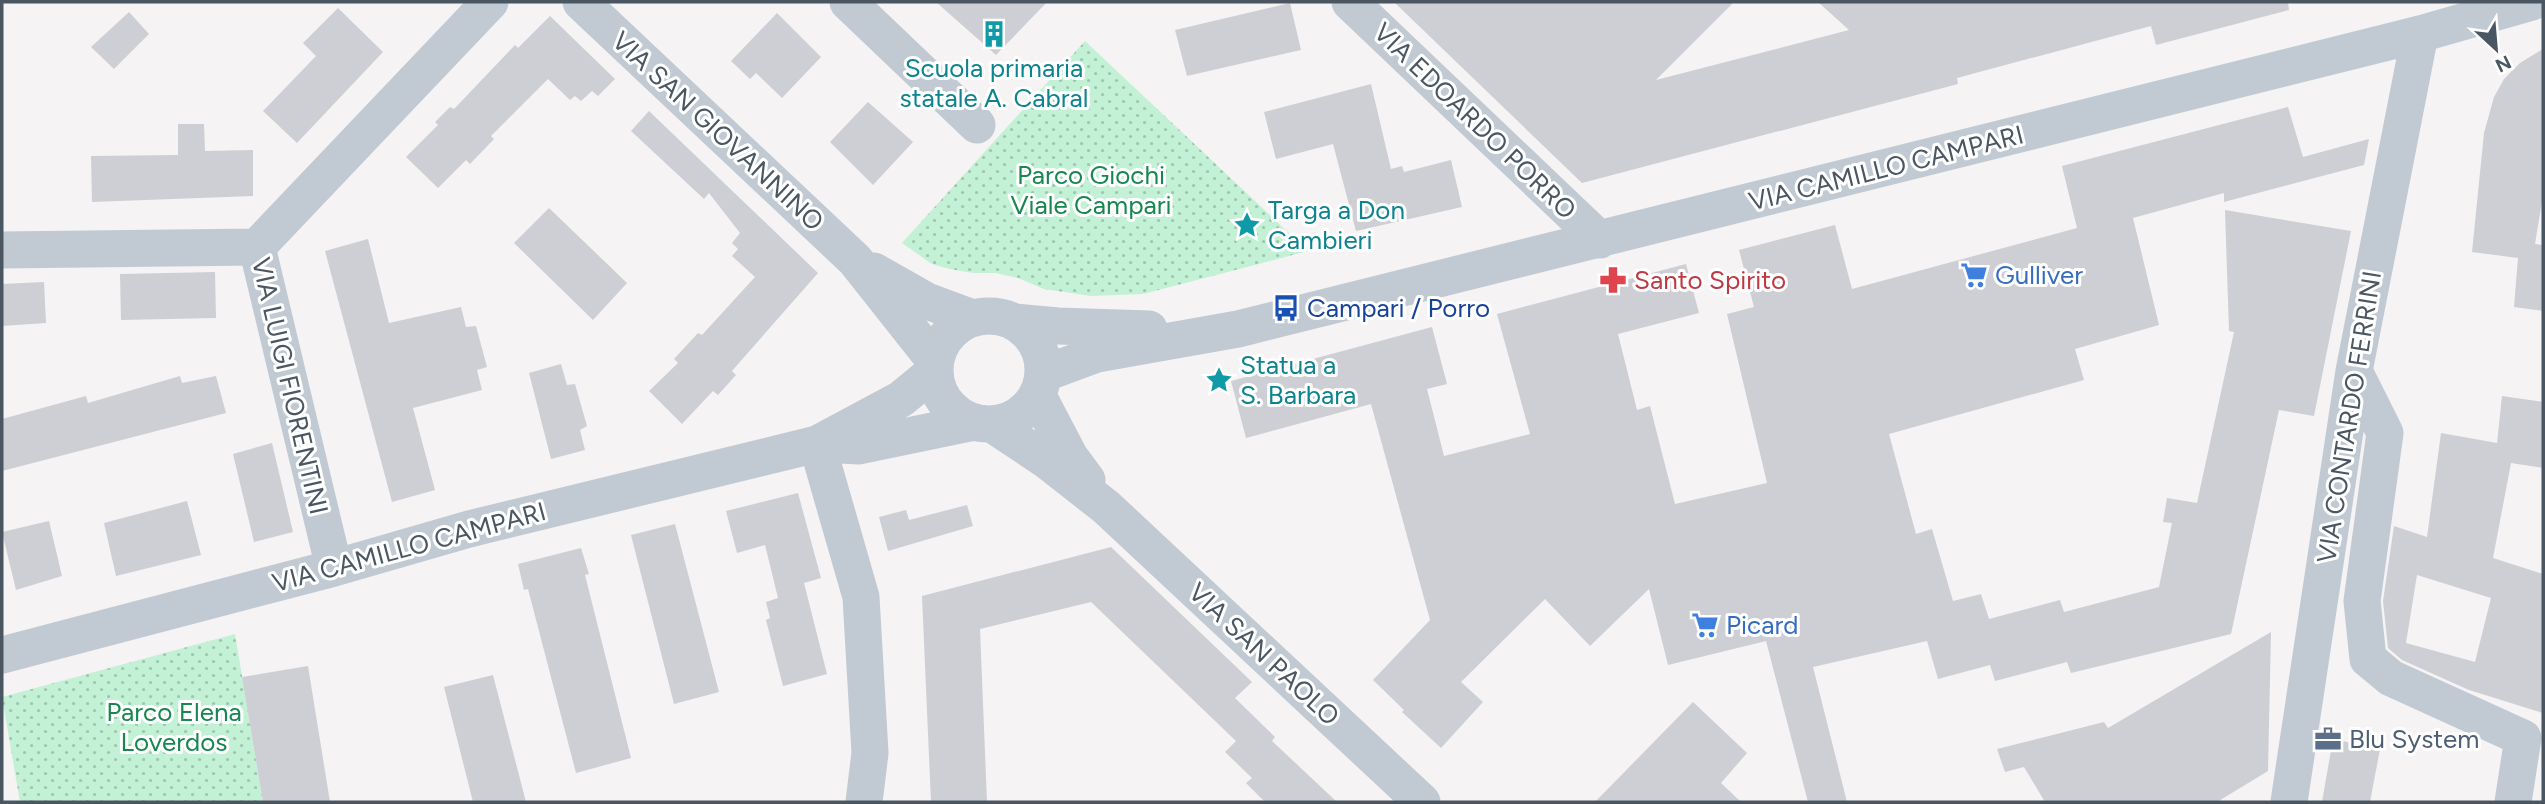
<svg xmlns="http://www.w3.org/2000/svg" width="2545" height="804" font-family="Figtree,sans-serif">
	<defs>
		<pattern id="grass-dots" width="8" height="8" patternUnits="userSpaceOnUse" patternTransform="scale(1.75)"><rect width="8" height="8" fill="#c3f1d5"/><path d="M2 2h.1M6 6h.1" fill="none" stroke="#a0c6b0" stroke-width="1.8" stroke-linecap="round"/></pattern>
	</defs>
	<rect width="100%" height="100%" fill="#f5f3f3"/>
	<path fill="url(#grass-dots)" d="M1085,41L1308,251L1143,294L1091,296L1044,289L1018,278L996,273H973L950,269L932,264L902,243Z
		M235,634L263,802H20L2,697Z"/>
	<path fill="#cdcfd5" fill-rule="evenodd" d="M936,2H1047L996,55Z
		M1394,2H1734L1656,80L1849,30L1818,2H2288L2289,10L2156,45L2151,26L1957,78L1958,84L1582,183Z
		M1290,3L1301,50L1187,76L1175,30Z
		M338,8L383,52L297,143L263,111L316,56L303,43Z
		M129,12L149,34L114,69L91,47Z
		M777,13L821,57L782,98L756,73L750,79L731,61Z
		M550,16L615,79L598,96L592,91L581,101L575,96L570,100L548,79L491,136L494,139L470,164L466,160L438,188L406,157L438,125L435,122L450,107L454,109L515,45L518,48Z
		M2543,49V195L2535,244L2543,245V311L2514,307L2518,258L2472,252L2484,133L2494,97L2504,79L2520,63Z
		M1371,84L1391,169L1402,166L1404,172L1451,160L1462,207L1356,231L1333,144L1276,159L1264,112Z
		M868,102L913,142L873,185L830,142Z
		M2288,107L2303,157L2369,139L2364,165L2224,202V193L2133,218L2159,325L2075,349L2084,380L1889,434L1916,534L1932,529L1953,601L1981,594L1989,619L2060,600L2064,612L2159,587L2172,523L2163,522L2167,498L2197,503L2234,332L2229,331L2225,210L2351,231L2314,416L2279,410L2231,634L2071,673L2067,662L1995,681L1990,665L1938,679L1927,641L1813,667L1847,802H1808L1766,641L1668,665L1649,589L1590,646L1545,599L1461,682L1483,702L1441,748L1402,712L1404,710L1373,680L1430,620L1371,404L1246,438L1231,381L1432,327L1447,384L1427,389L1444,456L1530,434L1497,314L1686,264L1699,313L1618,334L1637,410L1650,406L1675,504L1767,483L1727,314L1754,307L1739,250L1835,225L1852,289L2077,228L2062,166Z
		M649,111L818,273L732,371L736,375L718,395L713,391L682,424L649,391L678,363L674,359L698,333L702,335L755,277L732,256L738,249L732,243L740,233L709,193L704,199L631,131Z
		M178,124H204L205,151L253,150V196L92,202L91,156L178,155Z
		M549,208L627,283L593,320L514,243Z
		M368,239L389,323L461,307L466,327L476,326L487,367L477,370L482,390L413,408L435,490L392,502L325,251Z
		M215,272L216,318L121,320L120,274Z
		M44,282L46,323L2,326V284Z
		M561,364L567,385L575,384L587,426L580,430L585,450L551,459L529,373Z
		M180,376L182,383L216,376L226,413L2,471V419L86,396L88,403Z
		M2502,396L2543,402V468L2511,463L2493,558L2543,574V713L2469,690L2402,660L2388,648L2383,601L2394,526L2427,537L2441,433L2497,443ZM2417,575L2491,598L2475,662L2406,643Z
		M272,443L293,532L254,542L233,454Z
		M798,493L821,578L804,583L827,674L783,686L766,620L770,618L766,602L778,598L765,545L737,553L726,511Z
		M187,501L201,555L116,576L104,523Z
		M967,505L973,526L888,551L879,517L906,510L909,520Z
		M49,521L62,576L16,590L2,532Z
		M675,524L719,692L674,704L631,535Z
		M1111,547L1252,682L1235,698L1275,737L1272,741L1337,802H1265L1246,783L1252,778L1225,752L1236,741L1091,602L980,629L987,802H931L922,596Z
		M581,548L589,574L585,575L631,758L576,773L528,589L524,590L518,564Z
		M2271,632L2268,771L2217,802H2045L2024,767L2005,772L1997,749L2104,722L2108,728Z
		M308,666L330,802H263L242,677Z
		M493,675L526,802H473L444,687Z
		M1693,702L1747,753L1721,783L1741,802H1595Z
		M2333,739L2380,749L2370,802H2322Z"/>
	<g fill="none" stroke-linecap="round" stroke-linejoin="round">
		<path stroke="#c1cad2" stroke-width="37" d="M581,2L855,260L935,361
			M848,2L977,125
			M1350,2L1600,240
			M2,250L257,247
			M874,271L927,301L973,318
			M935 370a54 54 0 1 1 108 0a54 54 0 1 1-108 0Z
			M1014,322L1058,326L1149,329
			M2354,371L2385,433L2362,601L2368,659L2391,678L2523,738L2513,802
			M1043,374L1097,354L1238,329L2420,34L2532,2
			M1037,394L1070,457L1087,480
			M992,424L1046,460L1106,507L1422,802
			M817,444L861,597L870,753L864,802
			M825,444L859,446L975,422
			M334,568L257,247L490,2
			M2,655L334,568L469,529L817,444L901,399L935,371
			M2289,802L2354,371L2420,34"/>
	</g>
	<defs>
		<symbol id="building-bare" viewBox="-9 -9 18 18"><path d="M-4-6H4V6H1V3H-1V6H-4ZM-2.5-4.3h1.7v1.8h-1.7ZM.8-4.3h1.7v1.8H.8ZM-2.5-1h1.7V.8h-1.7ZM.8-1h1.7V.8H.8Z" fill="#0f9aa8" stroke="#fff" stroke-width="2.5" paint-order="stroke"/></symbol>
		<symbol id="sight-bare" viewBox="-9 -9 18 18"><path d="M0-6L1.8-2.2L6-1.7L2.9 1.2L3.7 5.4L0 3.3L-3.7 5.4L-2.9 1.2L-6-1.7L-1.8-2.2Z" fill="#0f9aa8" stroke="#fff" stroke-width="2.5" paint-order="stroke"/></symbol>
		<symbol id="supermarket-bare" viewBox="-9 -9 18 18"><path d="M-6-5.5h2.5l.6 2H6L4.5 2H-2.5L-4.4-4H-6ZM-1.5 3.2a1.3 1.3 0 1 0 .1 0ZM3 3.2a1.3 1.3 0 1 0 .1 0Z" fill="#3f7fe0" stroke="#fff" stroke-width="2.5" paint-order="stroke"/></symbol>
		<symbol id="pharmacy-bare" viewBox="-9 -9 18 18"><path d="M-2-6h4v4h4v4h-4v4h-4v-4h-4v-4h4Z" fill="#e0444e" stroke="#fff" stroke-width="2.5" paint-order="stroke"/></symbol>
		<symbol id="bus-bare" viewBox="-9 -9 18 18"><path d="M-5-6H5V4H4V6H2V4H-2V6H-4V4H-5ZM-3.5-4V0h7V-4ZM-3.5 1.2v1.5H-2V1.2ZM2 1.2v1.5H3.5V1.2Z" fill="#1a4fb4" stroke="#fff" stroke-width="2.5" paint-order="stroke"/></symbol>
		<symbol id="office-bare" viewBox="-9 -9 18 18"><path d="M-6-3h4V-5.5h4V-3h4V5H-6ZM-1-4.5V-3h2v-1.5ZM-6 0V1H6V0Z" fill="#5c6f8a" stroke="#fff" stroke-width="2.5" paint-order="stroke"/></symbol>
	</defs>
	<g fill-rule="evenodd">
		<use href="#building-bare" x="975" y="15" width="38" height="38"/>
		<use href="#sight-bare" x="1228" y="206" width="38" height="38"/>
		<use href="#supermarket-bare" x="1955" y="256" width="38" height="38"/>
		<use href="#pharmacy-bare" x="1594" y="261" width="38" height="38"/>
		<use href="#bus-bare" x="1267" y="289" width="38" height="38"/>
		<use href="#sight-bare" x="1200" y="361" width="38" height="38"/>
		<use href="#supermarket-bare" x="1686" y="606" width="38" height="38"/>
		<use href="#office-bare" x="2309" y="720" width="38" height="38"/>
	</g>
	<g text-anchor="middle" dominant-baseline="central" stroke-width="6" stroke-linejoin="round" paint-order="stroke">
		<g font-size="26" fill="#0d838f" stroke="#fff" text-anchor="start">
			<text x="994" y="68" text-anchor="middle">Scuola primaria<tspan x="994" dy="30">statale A. Cabral</tspan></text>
			<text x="1268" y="210">Targa a Don<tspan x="1268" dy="30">Cambieri</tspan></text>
			<text x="1240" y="365">Statua a<tspan x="1240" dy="30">S. Barbara</tspan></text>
		</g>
		<g font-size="26" fill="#4a5661" stroke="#fff">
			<text transform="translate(1475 121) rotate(44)">VIA EDOARDO PORRO</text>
			<text transform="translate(718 131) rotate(43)">VIA SAN GIOVANNINO</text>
			<text transform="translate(1886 168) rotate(-14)">VIA CAMILLO CAMPARI</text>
			<text transform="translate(290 386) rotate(77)">VIA LUIGI FIORENTINI</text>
			<text transform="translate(2349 417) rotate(-81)">VIA CONTARDO FERRINI</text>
			<text transform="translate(409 547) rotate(-15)">VIA CAMILLO CAMPARI</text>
			<text transform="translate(1264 654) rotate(43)">VIA SAN PAOLO</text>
		</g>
		<g font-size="26" fill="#17864f" stroke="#fff">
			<text x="1091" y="175">Parco Giochi<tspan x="1091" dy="30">Viale Campari</tspan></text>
			<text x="174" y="712">Parco Elena<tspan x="174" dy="30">Loverdos</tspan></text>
		</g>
		<g font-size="26" fill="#366cbe" stroke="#fff" text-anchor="start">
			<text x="1995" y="275">Gulliver</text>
			<text x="1726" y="625">Picard</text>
		</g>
		<g font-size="26" fill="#be3a42" stroke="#fff" text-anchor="start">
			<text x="1634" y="280">Santo Spirito</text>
		</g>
		<g font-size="26" fill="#164399" stroke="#fff" text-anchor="start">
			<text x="1307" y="308">Campari / Porro</text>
		</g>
		<g font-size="26" fill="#4e5e75" stroke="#fff" text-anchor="start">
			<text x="2349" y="739">Blu System</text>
		</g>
	</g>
	<rect width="2545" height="804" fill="none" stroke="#4a5661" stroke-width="7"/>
	<g transform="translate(2496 49) rotate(154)" stroke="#ffffff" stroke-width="5" paint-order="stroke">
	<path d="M0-5L12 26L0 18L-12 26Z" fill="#4a5661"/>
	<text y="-10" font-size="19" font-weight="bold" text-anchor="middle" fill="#4a5661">N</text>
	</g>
</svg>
